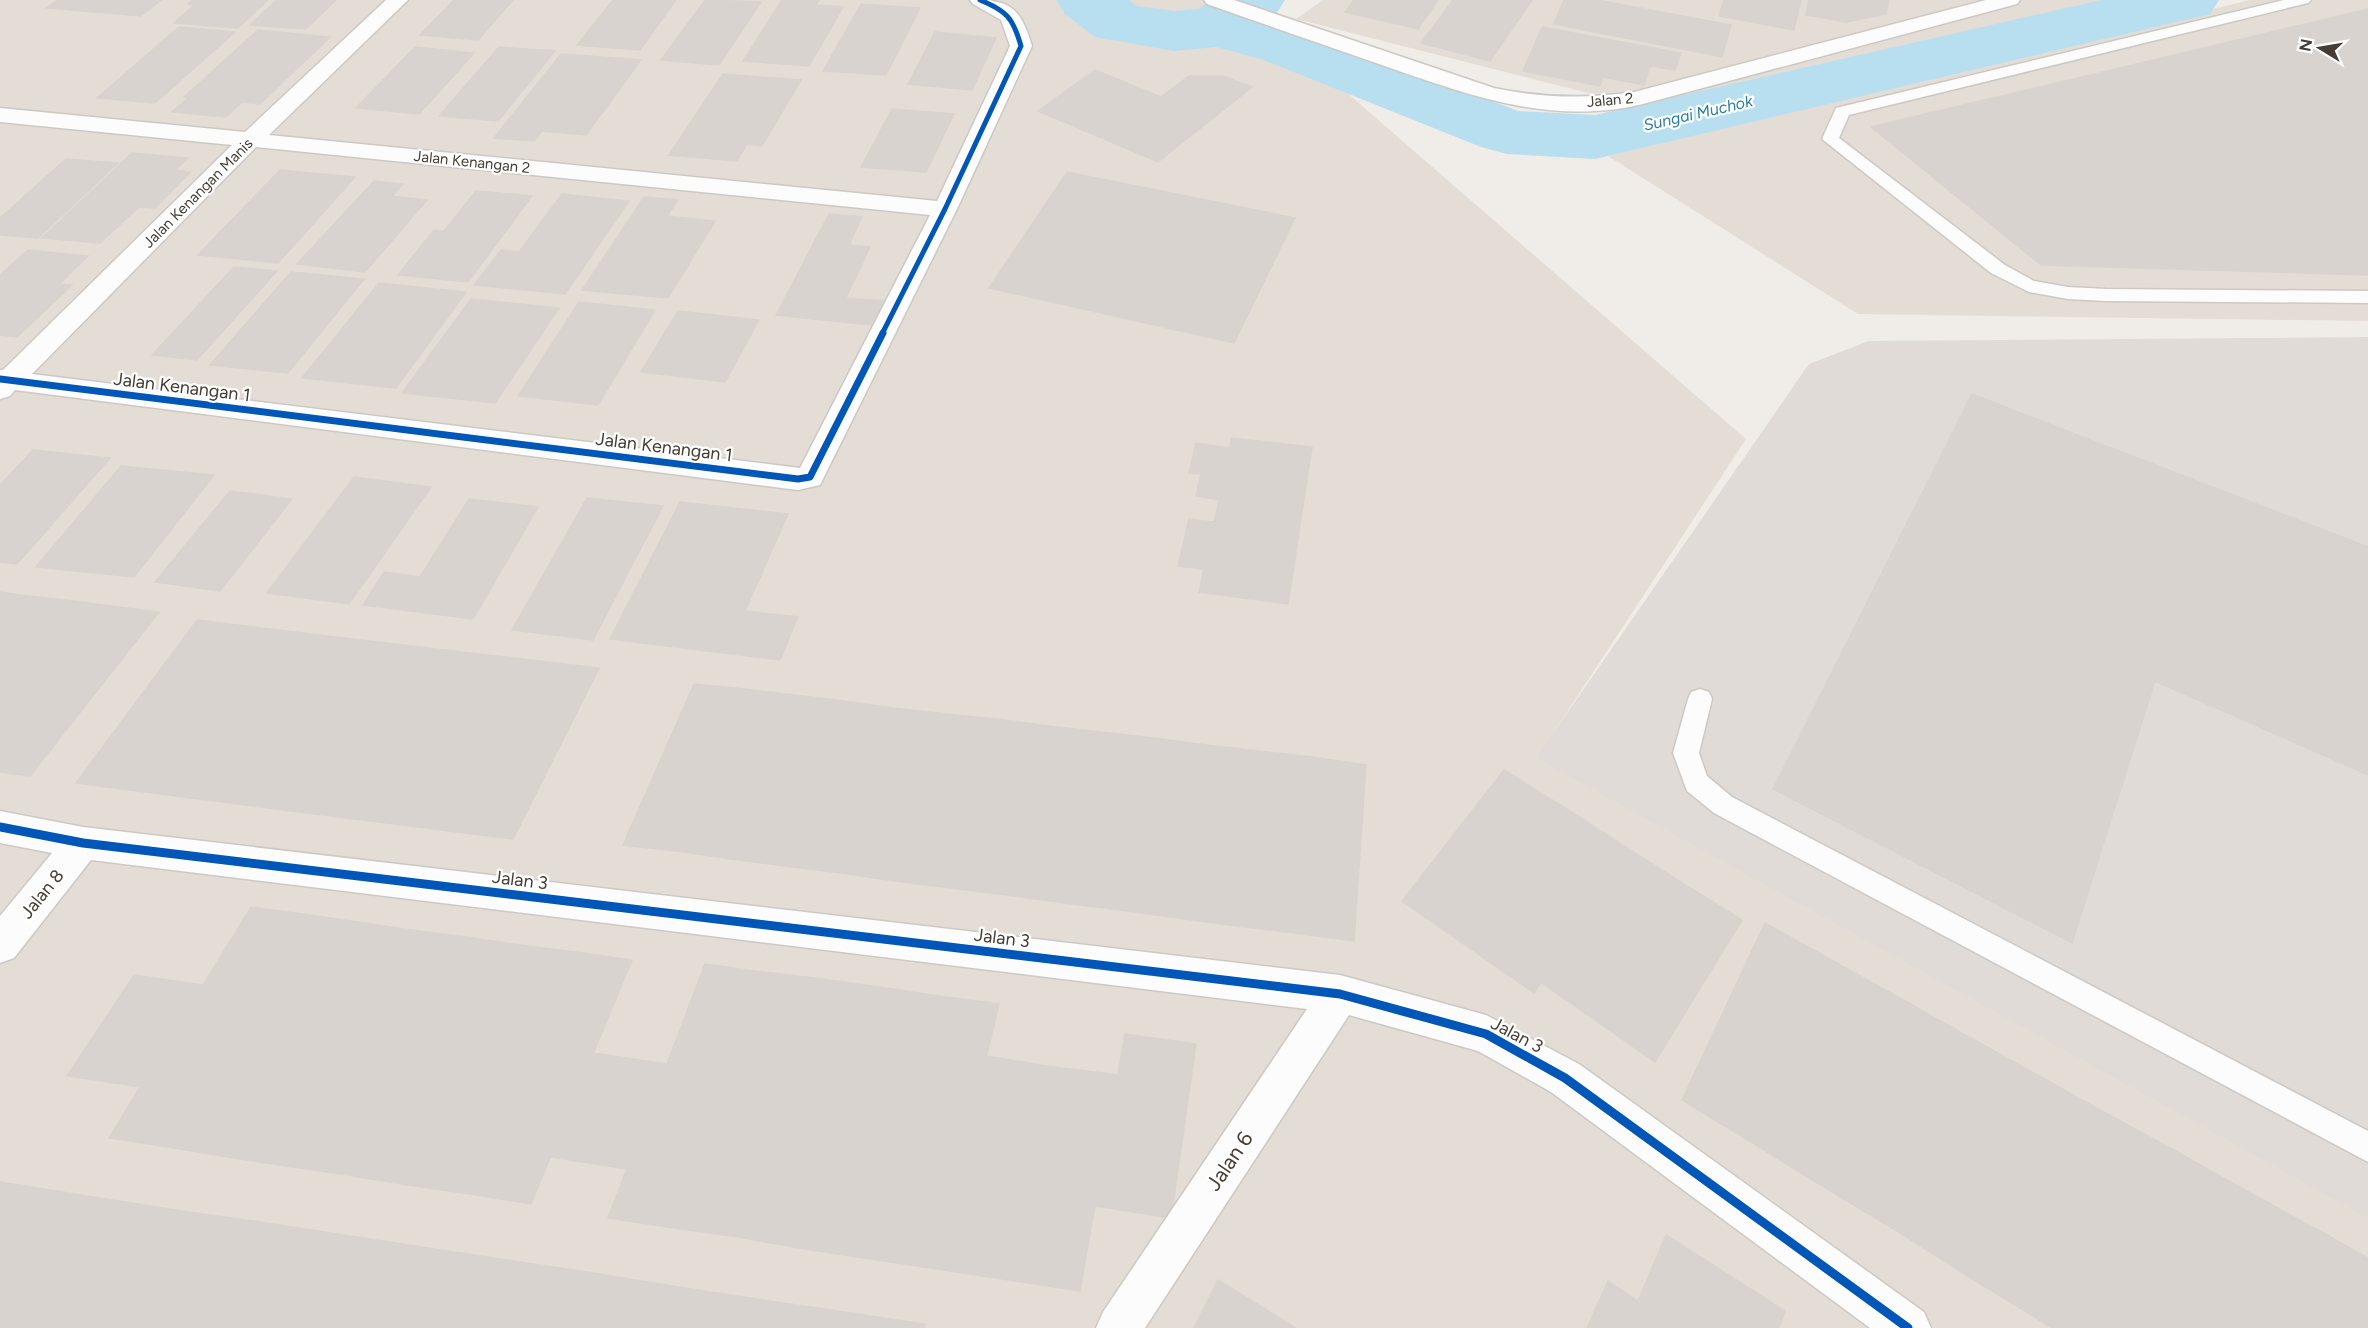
<svg xmlns="http://www.w3.org/2000/svg" width="2368" height="1328" font-family="Figtree,sans-serif">
	<rect width="100%" height="100%" fill="#f0ece8"/>
	<path fill="#e4ddd5" d="M0,0H1240L1746,439L1537,758L2368,1215V1328H0Z
		M1323,0H2103L1647,108L1296,19Z
		M2250,0H2368V321L1858,314L1608,156Z"/>
	<path fill="#e0dbd6" d="M2368,337V1218L1536,758L1809,364L1869,341Z"/>
	<g fill="none" stroke-linecap="round" stroke-linejoin="round">
		<path fill="#b7dfef" fill-rule="evenodd" d="M1056,0H1129L1137,6L1174,11L1199,9L1211,0H1285L1276,14L1268,20L1309,31L1518,111L1595,115L2101,0H2219L2210,14L1595,159L1507,154L1481,147L1261,59L1216,47L1174,51L1095,37L1065,14Z"/>
	</g>
	<path fill="#d8d3cf" stroke="#d8d3ce" stroke-width="1.5" d="M58,0H161L141,16L47,8Z
		M193,0H268L238,28L174,23L194,5L188,4Z
		M277,0H336L306,29L250,25Z
		M454,0H513L478,40L420,35Z
		M613,0H676L640,50L577,45Z
		M705,0L761,2L719,65L661,60Z
		M782,0H819L816,5L843,7L809,66L743,61Z
		M1354,0H1438L1418,29L1345,12Z
		M1453,0H1532L1490,61L1421,43Z
		M1564,0H1597L1731,25L1722,57L1554,24Z
		M1724,0H1801L1794,30L1719,16Z
		M1809,0H1889L1886,14L1846,22L1806,15Z
		M861,4L920,8L886,75L823,71Z
		M2368,9V275L2041,265L1871,127Z
		M179,27L235,32L155,103L97,98Z
		M1542,27L1681,53L1675,70L1650,66L1644,85L1603,77L1600,86L1523,71Z
		M258,30L330,37L260,104L242,102L226,117L172,112L189,97H184Z
		M935,32L996,38L972,90L908,84Z
		M415,47L474,53L419,114L356,108Z
		M499,47L555,51L498,121L439,116Z
		M561,54L641,60L586,135L542,131L534,141L494,138Z
		M1095,70L1161,97L1189,76H1223L1252,87L1158,162L1038,111Z
		M723,74L801,80L762,146L747,144L737,161L669,155Z
		M892,109L954,114L926,172L861,167Z
		M1939,131L2368,132V240H2062L2034,196H1977Z
		M132,153L188,158L175,170L190,172L155,208L139,207L100,243L42,238Z
		M66,159L118,163L38,238L0,235V218Z
		M280,170L355,177L278,263L198,255Z
		M1067,172L1295,218L1234,343L989,288Z
		M374,181L403,184L392,196L427,200L365,272L297,264Z
		M476,191L532,196L468,282L398,275L434,230L444,231Z
		M562,194L629,201L565,294L474,285L501,250L519,252Z
		M644,197L678,200L667,216L715,221L668,298L582,290Z
		M829,214L862,217L849,245L870,247L846,298L883,301L872,325L776,315Z
		M28,250L88,256L59,284L72,285L17,337L0,335V275Z
		M234,267L277,271L197,360L152,355Z
		M291,272L364,279L288,373L210,365Z
		M379,283L466,292L396,388L302,378Z
		M471,299L559,308L495,403L402,393Z
		M579,302L655,310L598,405L518,396Z
		M678,311L759,320L725,382L641,372Z
		M1972,394L2368,547V775L2155,681L2072,943L1773,789Z
		M1231,438L1312,447L1288,604L1199,592L1204,569L1178,566L1189,519L1214,522L1219,500L1196,496L1201,474L1189,473L1196,443L1230,448Z
		M33,450L110,458L17,564L0,562V485Z
		M121,466L214,475L134,577L36,567Z
		M354,477L431,487L349,604L267,593Z
		M230,491L292,499L220,591L155,582Z
		M587,498L663,506L593,640L512,630Z
		M469,499L538,507L473,619L363,605L384,572L420,577Z
		M680,502L788,514L745,611L798,617L780,660L610,639Z
		M0,592L20,595L0,618Z
		M20,595L66,600L0,679V618Z
		M66,600L112,606L0,745V679Z
		M112,606L159,612L30,776L0,772V745Z
		M197,620L246,626L129,790L76,783Z
		M246,626L295,632L183,797L129,790Z
		M295,632L345,638L237,804L183,797Z
		M345,638L395,644L291,811L237,804Z
		M395,644L446,650L346,818L291,811Z
		M446,650L497,656L402,825L346,818Z
		M497,656L548,662L456,832L402,825Z
		M548,662L599,668L513,839L456,832Z
		M694,684L744,689L676,851L623,845Z
		M744,689L794,695L730,859L676,851Z
		M794,695L844,701L785,866L730,859Z
		M844,701L894,708L840,873L785,866Z
		M894,708L946,714L895,881L840,873Z
		M946,714L997,719L951,888L895,881Z
		M997,719L1049,726L1007,895L951,888Z
		M1049,726L1100,732L1064,903L1007,895Z
		M1100,732L1153,738L1120,910L1064,903Z
		M1153,738L1206,745L1178,918L1120,910Z
		M1206,745L1259,751L1236,926L1178,918Z
		M1259,751L1312,757L1295,933L1236,926Z
		M1312,757L1366,765L1354,941L1295,933Z
		M1504,770L1581,818L1481,956L1402,901Z
		M1581,818L1632,851L1534,993L1481,956Z
		M1632,851L1684,884L1595,1020L1542,983Z
		M1684,884L1742,920L1655,1062L1595,1020Z
		M251,907L304,914L168,1147L109,1138Z
		M304,914L358,922L227,1157L168,1147Z
		M358,922L412,930L286,1166L227,1157Z
		M1765,923L1846,968L1767,1152L1682,1100Z
		M412,930L466,937L347,1175L286,1166Z
		M466,937L520,945L407,1185L347,1175Z
		M520,945L576,952L469,1194L407,1185Z
		M576,952L632,960L531,1204L469,1194Z
		M705,964L763,972L673,1228L608,1218Z
		M1846,968L1907,1002L1832,1192L1767,1152Z
		M763,972L822,979L738,1237L673,1228Z
		M134,975L203,985L141,1087L67,1076Z
		M822,979L880,987L804,1249L738,1237Z
		M880,987L939,996L870,1259L804,1249Z
		M939,996L999,1004L936,1269L870,1259Z
		M1907,1002L1969,1037L1900,1233L1832,1192Z
		M1125,1034L1196,1044L1171,1218L1095,1206Z
		M1969,1037L2034,1073L1969,1277L1900,1233Z
		M593,1053L667,1064L626,1169L550,1157Z
		M987,1056L1047,1066L1002,1279L936,1269Z
		M1047,1066L1118,1075L1080,1291L1002,1279Z
		M2034,1073L2102,1111L2041,1321L1969,1277Z
		M2102,1111L2172,1149L2127,1328H2052L2041,1321Z
		M2172,1149L2243,1189L2214,1328H2127Z
		M0,1182L63,1192L0,1294Z
		M2243,1189L2318,1230L2301,1328H2214Z
		M63,1192L125,1202L52,1328H0V1294Z
		M125,1202L189,1212L124,1328H52Z
		M189,1212L254,1221L197,1328H124Z
		M254,1221L318,1231L270,1328H197Z
		M2318,1230L2368,1258V1328H2301Z
		M318,1231L383,1241L342,1328H270Z
		M1666,1235L1785,1311L1779,1328H1587L1608,1281L1638,1301Z
		M383,1241L448,1251L414,1328H342Z
		M448,1251L514,1261L487,1328H414Z
		M514,1261L581,1271L559,1328H487Z
		M581,1271L648,1282L632,1328H559Z
		M1218,1280L1296,1328H1194Z
		M648,1282L717,1293L705,1328H632Z
		M717,1293L925,1324L924,1328H705Z"/>
	<g fill="none" stroke-linecap="round" stroke-linejoin="round">
		<defs>
			<path id="lane" d="M2284,0H2311L2308,3L1849,115L1839,138L2005,265L2034,281L2068,287L2106,289L2368,291V303L2106,301L2068,299L2029,292L1991,273L1822,139L1836,108Z
				M1700,689L1709,692L1712,699L1699,753L1707,776L1732,797L2368,1131V1162L1714,813L1687,791L1673,753L1688,699L1691,692Z"/>
			<path id="street" d="M386,0H408L269,135L937,201L1010,46L1001,20L973,4L970,0C1010,0 1020,6 1032,46L957,209L820,485L798,490L15,390L10,396L0,399V370H3L232,145L0,122V108L245,132ZM256,147L930,215L800,468L32,374Z
				M1204,0H1234L1494,88C1542,98 1586,99 1634,92L1986,0H2020L2017,4L1643,104C1549,127 1463,93 1376,63C1319,43 1263,24 1207,4Z
				M0,811L83,827L1340,975L1486,1015L1579,1064L1924,1312L1931,1328H1870L1551,1092L1478,1051L1349,1015L1145,1328H1096L1103,1312L1307,1009L91,860L14,958L0,963V916L52,853L0,843Z"/>
		</defs>
		<use href="#lane" stroke="#ccc8c4" stroke-width="3"/>
		<use href="#street" stroke="#ccc8c4" stroke-width="3"/>
		<use href="#lane" fill="#fdfcfc" fill-rule="evenodd"/>
		<use href="#street" fill="#fdfcfc" fill-rule="evenodd"/>
		<defs>
			<path id="cycleway-far2" d="M882,334L945,209L1021,46C1013,18 1007,11 980,0"/>
			<path id="cycleway-far1" d="M0,379L798,479L810,477L883,333"/>
			<path id="cycleway" d="M0,827L83,843L1340,994L1486,1034L1565,1078L1908,1328"/>
		</defs>
		<use href="#cycleway-far2" stroke="#fff" stroke-width="8"/>
		<use href="#cycleway-far1" stroke="#fff" stroke-width="10"/>
		<use href="#cycleway" stroke="#fff" stroke-width="13"/>
		<use href="#cycleway-far2" stroke="#0057b8" stroke-width="5"/>
		<use href="#cycleway-far1" stroke="#0057b8" stroke-width="7"/>
		<use href="#cycleway" stroke="#0057b8" stroke-width="9"/>
	</g>
	<g text-anchor="middle" dominant-baseline="central" stroke-width="4.5" stroke-linejoin="round" paint-order="stroke">
		<g font-size="15" fill="#453d34" stroke="#fff">
			<text transform="translate(1610 100) rotate(-5)">Jalan 2</text>
			<text transform="translate(472 162) rotate(6)">Jalan Kenangan 2</text>
			<text transform="translate(198 193) rotate(-45)">Jalan Kenangan Manis</text>
		</g>
		<g font-size="16" font-style="italic" fill="#287da3" stroke="#fff">
			<text transform="translate(1698 113) rotate(-13)">Sungai Muchok</text>
		</g>
		<g font-size="18" fill="#453d34" stroke="#fff">
			<text transform="translate(182 387) rotate(7)">Jalan Kenangan 1</text>
			<text transform="translate(664 447) rotate(7)">Jalan Kenangan 1</text>
			<text transform="translate(520 880) rotate(7)">Jalan 3</text>
			<text transform="translate(42 894) rotate(-51)">Jalan 8</text>
			<text transform="translate(1002 938) rotate(7)">Jalan 3</text>
			<text transform="translate(1517 1035) rotate(28)">Jalan 3</text>
		</g>
		<g font-size="21" fill="#453d34" stroke="#fff">
			<text transform="translate(1229 1161) rotate(-56)">Jalan 6</text>
		</g>
	</g>
	<g transform="translate(2320 48) rotate(281)" stroke="#ffffff" stroke-width="4.5" paint-order="stroke">
	<path d="M0-4.5L10 22L0 15L-10 22Z" fill="#453d34"/>
	<text y="-9" font-size="16" font-weight="bold" text-anchor="middle" fill="#453d34">N</text>
	</g>
</svg>
